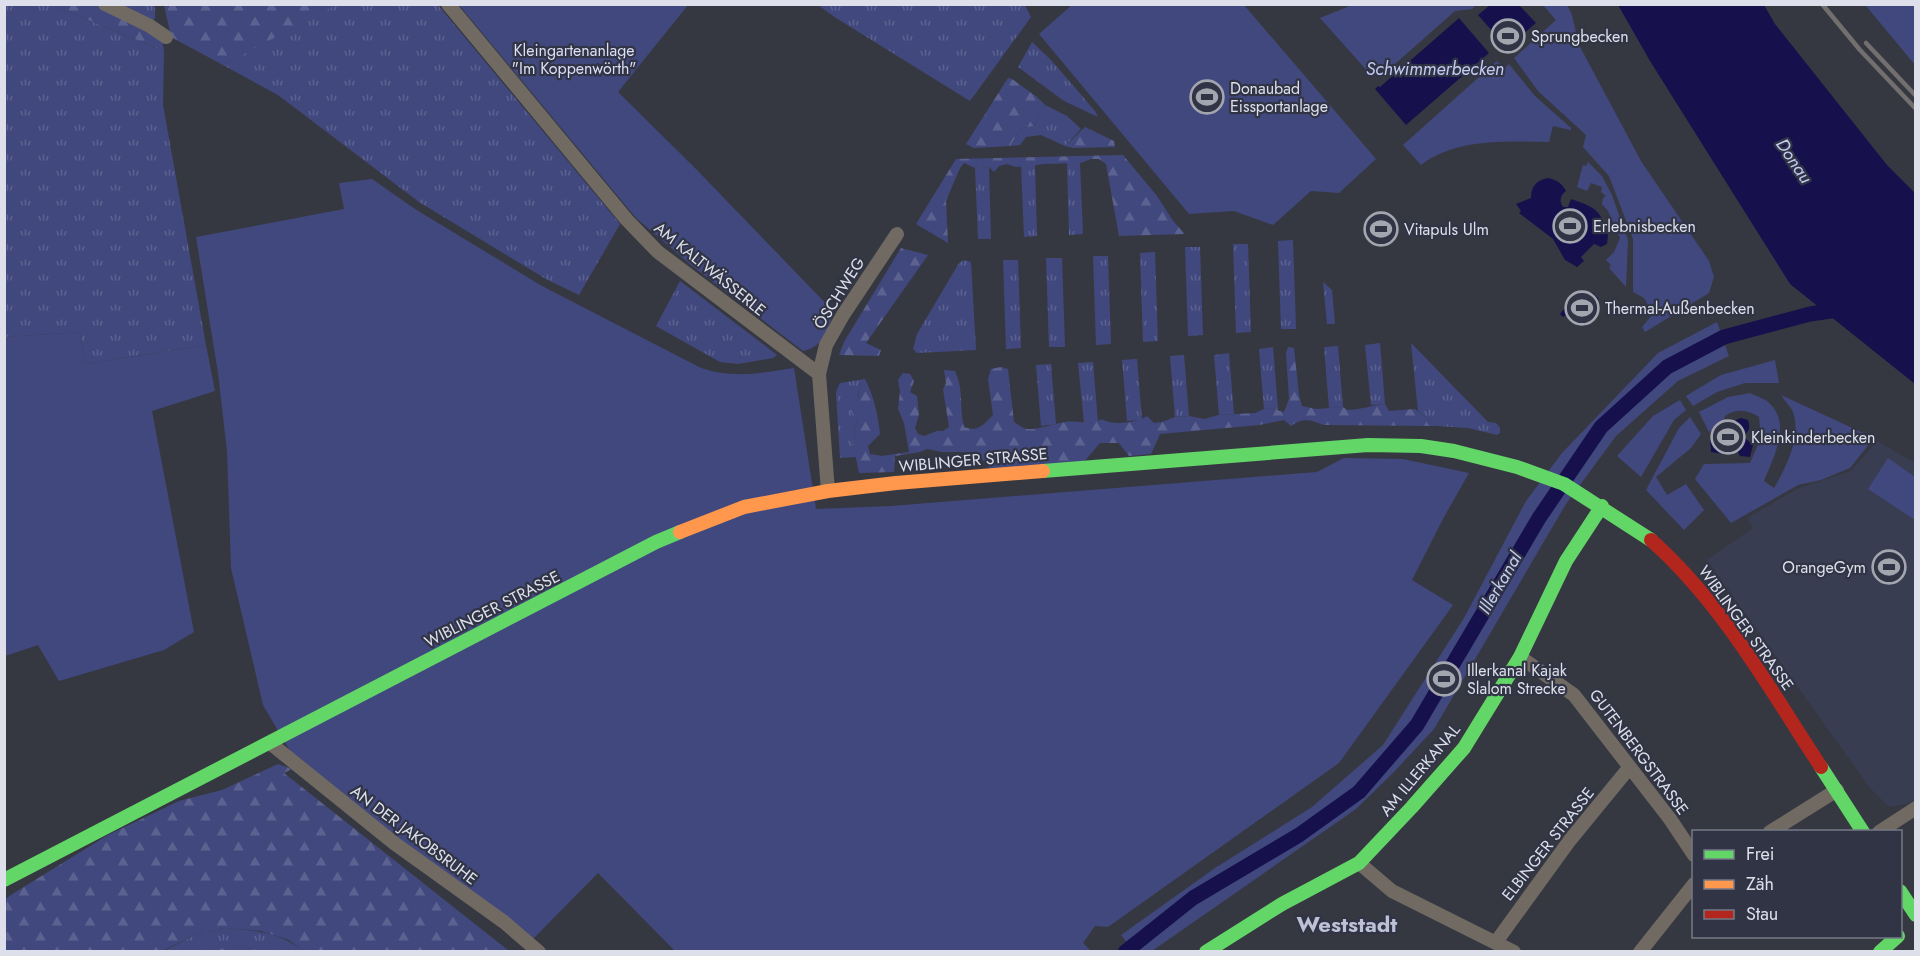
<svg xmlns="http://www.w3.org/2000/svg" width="1920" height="956" font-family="Jost,sans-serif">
	<defs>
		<pattern id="grass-tufts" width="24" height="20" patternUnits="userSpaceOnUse" patternTransform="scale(1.5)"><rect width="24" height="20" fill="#41487e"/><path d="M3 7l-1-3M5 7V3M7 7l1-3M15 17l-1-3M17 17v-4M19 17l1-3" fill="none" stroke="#5c6290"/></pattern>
		<pattern id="forest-firs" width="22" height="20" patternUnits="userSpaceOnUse" patternTransform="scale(1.5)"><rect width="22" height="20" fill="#41487e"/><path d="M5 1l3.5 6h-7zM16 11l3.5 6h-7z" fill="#5c6290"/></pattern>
	</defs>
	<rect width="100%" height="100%" fill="#363841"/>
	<path fill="#393d52" d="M1877,441L1915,463V800L1910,803L1889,807L1870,788L1707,560L1753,528L1747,518L1799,488L1851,471Z"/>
	<path fill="url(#grass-tufts)" d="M336,4L438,5L620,224L579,295L546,279L419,202L278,95L223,65Z
		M5,5H52L164,51L163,105L206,345L85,364L80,332L5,337Z
		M113,5H155V18L151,23Z
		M818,5H1025L1031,17L970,101L836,18Z
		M1032,42L1051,60L1095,111L1098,117L1064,101L1018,67Z
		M1045,105L1067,116L1081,129L1065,146L1041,135L1026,137L1020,145L1010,146L1021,128L1034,126Z
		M1067,163H1080L1083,234L1069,235Z
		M1021,165H1035L1037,236L1024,237Z
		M989,167L991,239H978L975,168Z
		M1293,240L1296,329H1281L1278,241Z
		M1233,244H1248L1251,332L1236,333Z
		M1185,247H1200L1203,335L1188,336Z
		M1155,252L1158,341L1143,342L1140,253Z
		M1093,256H1108L1111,344L1096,345Z
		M1046,258H1062L1065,347H1049Z
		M964,260L971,262L976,350L917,353L913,349L917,334L959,263Z
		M1003,260H1018L1021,348L1006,349Z
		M680,281L777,355L773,358L738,364L720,362L656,326Z
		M1323,282L1332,290L1335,324H1327Z
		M1380,343L1385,404L1371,405L1365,345Z
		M1411,343L1488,422L1496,423L1500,428V433L1497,435L1468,428L1437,426L1418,411Z
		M1338,346L1343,407L1329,408L1324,347Z
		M1273,347L1278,408L1264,409L1259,349Z
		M1229,353L1234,414L1219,415L1214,355Z
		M1184,355L1189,416L1175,417L1170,356Z
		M1137,359L1142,420L1127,421L1122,360Z
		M1093,362L1098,422L1084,423L1078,363Z
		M1051,364L1056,424L1041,426L1036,365Z
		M865,379L859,386L857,420L853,444L856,457L840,458L836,392L840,383Z
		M225,928C255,931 278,931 303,951H267L236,947L205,951L162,952L195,935Z"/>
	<path fill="url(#forest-firs)" d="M52,5H96L149,28L162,40L164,51Z
		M164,5H336L223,65L171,37Z
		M1008,78L1012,79L1037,97L1045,105L1034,126L1021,128L1010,146L974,148L966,144Z
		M1085,127L1114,141L1115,147L1073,148L1065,146Z
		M1123,155L1157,196L1173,221L1185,234L1119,236L1106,164L1099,159H1091L1080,163L1044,164L1016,167L1007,164L999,166L994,172L989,167L975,168L964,163L960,168L946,201L948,243L916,224L956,159Z
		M901,248L928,255L866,343L881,350L879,356L839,355L844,342Z
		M1288,347L1294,348L1299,395L1302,406L1316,409L1343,407L1347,410C1361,410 1372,405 1385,404L1389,411L1415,409L1437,426L1324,425C1311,420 1303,417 1291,426L1284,420L1259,425L1160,434L1151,454L1129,456L1119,443H1100L1083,463L991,470L976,452H942L927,449L920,452L895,456L894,472L859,473L853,444L857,420L850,411L853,399L859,398V386L865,379C874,397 878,415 880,434L868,446L870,454L882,456L909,452L904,423L898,409L900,392L898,380L903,373L910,374L914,381L910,392L917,396L919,415L915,428L918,434L924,436L937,431H943L949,427L943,389L946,383L944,370L955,371C964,389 959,408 964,427C979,432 983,425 993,415L988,379L991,369L1001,367L1008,369L1014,422C1018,424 1022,428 1027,429C1037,430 1053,424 1065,422C1078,420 1089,426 1102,419C1111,426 1138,423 1147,416L1154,423L1162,422L1175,417L1189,416L1204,419L1219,415L1255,413L1264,409L1278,408L1277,410L1284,412L1289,399L1286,353Z
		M278,764L292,769L284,773L509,951H303L289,940L261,931L225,928L195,935L162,951H5L4,900L14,893L108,835L179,801L222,790Z
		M236,947L267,951H205L209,950Z"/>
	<path fill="#41487e" d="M1073,4L1244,5L1376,159L1339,193L1311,191L1273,225L1234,211L1189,214L1039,34Z
		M459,5H688L618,92L696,169L834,312C826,331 825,346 803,351L691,265L636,218Z
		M1352,5V4L1476,5L1472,9L1455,11L1386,72L1379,66L1370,74L1320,18Z
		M1543,5H1567L1572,15L1579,45L1641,161L1709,261L1714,277L1709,293L1645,332L1642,327L1653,314L1644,298L1633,292V239L1609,176L1583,147L1586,135L1538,91L1514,58L1556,20Z
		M1865,5H1915V65L1867,7Z
		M1497,61L1505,68L1509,64L1535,96L1571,128V130L1553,126L1549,142C1507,141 1455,138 1421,165L1403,145Z
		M1588,162L1602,176L1612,195L1628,240L1626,287L1609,268L1611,265L1606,260L1614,252L1620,238L1608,211L1602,204L1603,198L1606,196L1601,192L1602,187L1591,183L1587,191L1577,187L1583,165L1586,166Z
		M372,179L415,209L542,286L701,368C735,379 760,373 794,368L816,509L891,506L1317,472L1344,458L1403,459L1469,473L1444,517L1412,580L1453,605L1339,763L1108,927L1095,926L1083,943L1091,951H675L598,873L533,939L435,868L290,751L263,705L231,568L227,451L218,373L196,237L344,209L339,183Z
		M1717,322L1729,356L1678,381L1616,436L1566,504L1434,729L1393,773L1356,809L1152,951H1134L1121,935L1215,868L1312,807L1383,745L1464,618L1526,501L1562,453L1658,353Z
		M80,332L85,364L206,345L215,391L152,411L194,632L164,650L59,681L38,645L5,656V337Z
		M1775,360L1779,383H1745L1717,392L1693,406L1686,396L1721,375Z
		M1750,393C1755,396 1763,398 1767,401C1793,422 1774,456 1764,481L1774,488C1786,468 1803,434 1792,410C1789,405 1784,400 1781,395L1874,438L1850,468L1821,480L1798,485L1731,523L1695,479L1704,464L1750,463L1761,438L1759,417C1748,410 1737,408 1725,416L1722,425L1709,432L1699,412L1728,397Z
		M1680,400L1686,410L1674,420L1641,477L1617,456L1653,416Z
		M1690,417L1701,434L1691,448L1656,477L1667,495L1686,484L1704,510L1684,530L1646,490L1679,428Z
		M1888,458L1915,477V520L1868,489Z"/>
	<path fill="#16114c" d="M1490,5H1519L1536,23L1507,48L1478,15Z
		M1618,5H1764L1775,24L1887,165L1915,193V384L1790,284L1650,61Z
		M1459,18L1489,53L1406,125L1375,89L1378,86L1380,87Z
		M1548,178C1557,180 1562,183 1566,191C1560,195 1559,202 1563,207H1568L1571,199C1582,203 1595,206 1601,217C1605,224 1603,229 1608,235L1607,244L1601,247L1594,244L1581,257L1584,261L1577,267L1565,260L1553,239L1519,213L1521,211L1516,204L1531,198C1531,187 1536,180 1548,178Z
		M1580,291L1593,293L1599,299L1596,302L1597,313L1592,320L1586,321L1585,326L1573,321L1568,314L1571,313L1563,317L1560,314C1567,306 1570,296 1580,291Z
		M1741,418L1748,420C1750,427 1750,429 1745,435L1739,436L1742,441L1745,438L1753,445L1750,457L1740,456L1735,447L1726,449L1723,454L1711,452L1710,440L1731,428L1736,420Z"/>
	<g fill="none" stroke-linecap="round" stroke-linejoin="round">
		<path stroke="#16114c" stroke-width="15" d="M1125,952L1193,898L1299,835L1359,792L1417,725L1539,518L1601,427L1667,367L1724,337L1810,314L1845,309"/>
		<path stroke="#706a63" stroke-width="14" d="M105,4L150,26L166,37
			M448,4L627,220L658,252L819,374
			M828,491L819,374L826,345L843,315L897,234
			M1520,657L1574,695L1670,819L1694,855
			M270,743L394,843L504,922L539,952
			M1770,832L1837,790
			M1879,832L1916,808
			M1359,863L1392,891L1514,952
			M1496,942L1570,840L1629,768
			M1640,952L1694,884"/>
		<path stroke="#63d668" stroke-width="14" d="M1043,471L1368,445L1421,446L1454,451L1517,467L1564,484L1651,540
			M1821,767L1863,832
			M4,880L656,542L680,532
			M1900,891L1916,915
			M1206,952L1282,904L1359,863L1412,807L1464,748L1520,657L1566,561L1602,506
			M1880,952L1898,936"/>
		<path stroke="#ff974d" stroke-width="14" d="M680,532L744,507L828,491L896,483L1043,471"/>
		<path stroke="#b3261e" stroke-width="14" d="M1651,540C1722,603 1769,688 1821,767"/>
		<path stroke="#726f6e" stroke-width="4.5" d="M1822,4L1860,50L1916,109
			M1866,43L1916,96"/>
	</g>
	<defs>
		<symbol id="stadium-ring" viewBox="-11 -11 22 22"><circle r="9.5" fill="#313445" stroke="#a3a5af" stroke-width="1.5"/><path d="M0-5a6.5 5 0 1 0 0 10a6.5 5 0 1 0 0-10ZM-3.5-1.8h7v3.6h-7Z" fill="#a3a5af"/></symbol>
	</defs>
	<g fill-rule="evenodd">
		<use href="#stadium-ring" x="1489" y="17" width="38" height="38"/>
		<use href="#stadium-ring" x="1188" y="78" width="38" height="38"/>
		<use href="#stadium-ring" x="1551" y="207" width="38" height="38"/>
		<use href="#stadium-ring" x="1362" y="210" width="38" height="38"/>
		<use href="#stadium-ring" x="1563" y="289" width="38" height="38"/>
		<use href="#stadium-ring" x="1709" y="418" width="38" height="38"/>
		<use href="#stadium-ring" x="1870" y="548" width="38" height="38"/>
		<use href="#stadium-ring" x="1425" y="660" width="38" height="38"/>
	</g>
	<g text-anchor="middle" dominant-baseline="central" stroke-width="4.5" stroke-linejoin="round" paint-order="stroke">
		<g font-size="16" fill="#dde0ea" stroke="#313445" text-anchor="start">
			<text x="1531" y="36">Sprungbecken</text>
			<text x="1230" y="88">Donaubad<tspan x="1230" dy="18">Eissportanlage</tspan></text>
			<text x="1593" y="226">Erlebnisbecken</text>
			<text x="1404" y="229">Vitapuls Ulm</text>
			<text x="1605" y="308">Thermal-Außenbecken</text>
			<text x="1751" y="437">Kleinkinderbecken</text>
			<text x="1866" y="567" text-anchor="end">OrangeGym</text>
			<text x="1467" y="670">Illerkanal Kajak<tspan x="1467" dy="18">Slalom Strecke</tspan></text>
		</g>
		<g font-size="16" fill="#dbdff4" stroke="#313445">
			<text x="574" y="50">Kleingartenanlage<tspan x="574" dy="18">"Im Koppenwörth"</tspan></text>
		</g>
		<g font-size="16" fill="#dde0ea" stroke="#313445">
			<text transform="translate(710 269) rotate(39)">AM KALTWÄSSERLE</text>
			<text transform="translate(839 293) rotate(-58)">ÖSCHWEG</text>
			<text transform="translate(973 460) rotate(-5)">WIBLINGER STRASSE</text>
			<text transform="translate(492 609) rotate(-27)">WIBLINGER STRASSE</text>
			<text transform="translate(1746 628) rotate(54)">WIBLINGER STRASSE</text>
			<text transform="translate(1639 752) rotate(53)">GUTENBERGSTRASSE</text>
			<text transform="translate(1420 770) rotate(-50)">AM ILLERKANAL</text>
			<text transform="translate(414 835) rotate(37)">AN DER JAKOBSRUHE</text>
			<text transform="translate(1548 844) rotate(-52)">ELBINGER STRASSE</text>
		</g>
		<g font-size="18" font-style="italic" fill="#c3cbf3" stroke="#313445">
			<text x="1435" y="69">Schwimmerbecken</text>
			<text transform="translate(1794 161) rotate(56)">Donau</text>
			<text transform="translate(1500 583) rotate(-60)">Illerkanal</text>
		</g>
		<g font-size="22" font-weight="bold" fill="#bcc1d6" stroke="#313445">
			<text x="1347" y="924">Weststadt</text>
		</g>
	</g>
	<rect width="1920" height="956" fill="none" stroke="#dde0ea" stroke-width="12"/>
	<rect x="1692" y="830" width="210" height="108" fill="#313445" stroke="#767987" stroke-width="1.5"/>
	<rect x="1704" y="850" width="30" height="9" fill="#63d668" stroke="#767987" stroke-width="1.5"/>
	<text x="1746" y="860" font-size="18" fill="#dde0ea">Frei</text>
	<rect x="1704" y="880" width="30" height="9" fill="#ff974d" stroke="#767987" stroke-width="1.5"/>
	<text x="1746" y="890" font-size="18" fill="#dde0ea">Zäh</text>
	<rect x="1704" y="910" width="30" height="9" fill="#b3261e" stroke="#767987" stroke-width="1.5"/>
	<text x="1746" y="920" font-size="18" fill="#dde0ea">Stau</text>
</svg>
